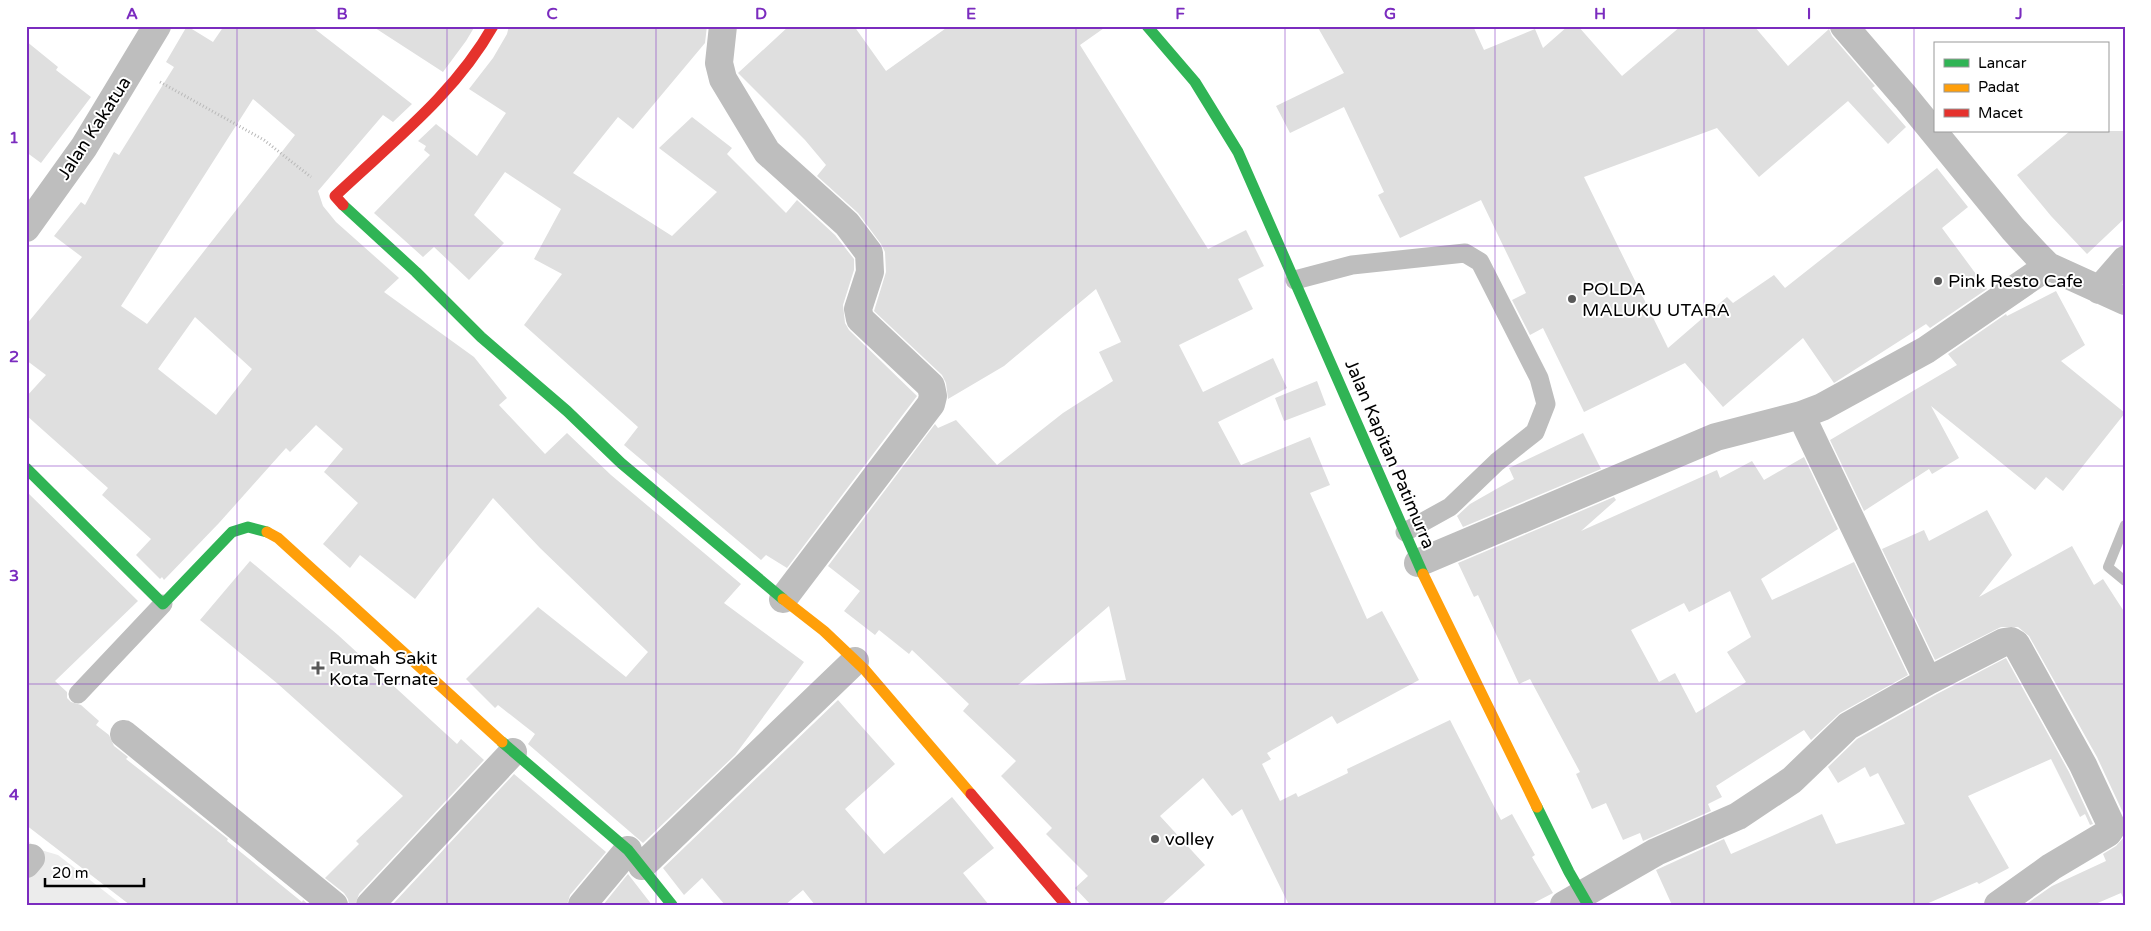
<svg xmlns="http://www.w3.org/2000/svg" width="2151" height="931" font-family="'Varela Round',sans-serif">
	<rect width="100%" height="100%" fill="#fff"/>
	<path fill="#ececec" d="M26,840L41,850L58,855L122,905H26Z"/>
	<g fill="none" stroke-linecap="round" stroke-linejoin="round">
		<path stroke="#bfbfbf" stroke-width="10" d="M2125,525L2108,567L2125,581"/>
	</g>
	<path fill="#dfdfdf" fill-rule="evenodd" d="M187,26L213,42L224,26H311L412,104L393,122L383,115L318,191L323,206L336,222L399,278L384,292L474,357L507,398L499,405L545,454L567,433L611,475L741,584L724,603L804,662L735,755L643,843L528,744L535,734L498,705L495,708L466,679L538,607L626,677L648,652L540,548L493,498L415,599L360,555L350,568L323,544L358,503L324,472L343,449L316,425L290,452L286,448L219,523L164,580L162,577L160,579L136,555L151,539L102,495L108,488L26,415V397L46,375L26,360V325L82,257L54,236L81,202L85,205L114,152L119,155L174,67L166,62ZM253,99L295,135L147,324L121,306ZM195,317L252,369L216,415L158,369Z
		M372,26H475L466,41L443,72Z
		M509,26H707L705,43L633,129L618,117L573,173L672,236L717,192L659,148L692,117L732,148L727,154L786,213L797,200L835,235L854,259V270L843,305L845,323L849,330L917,396L787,568L766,555L761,560L631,451L624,445L638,427L524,325L562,274L534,259L561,209L505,172L474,215L504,243L469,280L434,247L423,257L374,213L430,155L424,150L426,146L418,141L436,124L477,156L506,113L469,89L493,58L507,34Z
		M789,26H854L886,71L949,26H1107L1080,45L1208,249L1246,230L1264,266L1238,279L1253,309L1179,345L1203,392L1273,358L1287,388L1218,422L1241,465L1310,437L1330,485L1310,493L1367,619L1382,611L1419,680L1337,724L1332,716L1267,753L1271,759L1262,764L1280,801L1296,793L1298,797L1348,773L1347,769L1450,720L1501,820L1512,814L1535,855L1532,857L1553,893L1530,905H1289L1242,809L1232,816L1203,778L1160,816L1205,865L1161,905H1091L1075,888L1088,876L1046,834L1052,828L1001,776L1016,761L963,711L969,704L912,650L909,654L879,630L875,635L844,611L860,591L828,566L935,424L938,428L956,420L997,465L1063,413L1113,381L1099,352L1121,342L1096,289L1004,366L948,399L946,383L942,375L874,311L886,272L885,252L881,244L858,213L817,176L826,165L805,140L738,73ZM1109,606L1126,680L1018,685Z
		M1317,26H1473L1484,50L1535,29L1543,48L1568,26H1578L1622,76L1681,26H1754L1788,66L1829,29L1832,36L1875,86L1872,88L1906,127L1888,144L1848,101L1759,177L1717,128L1584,177L1668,348L1727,297L1733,303L1774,275L1785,288L1937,168L1968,207L1942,228L1987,289L1930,328L1926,324L1834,383L1803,338L1723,407L1685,363L1584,412L1543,328L1530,335L1512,300L1526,293L1481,200L1400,238L1378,195L1384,192L1344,107L1290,133L1276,106L1344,73Z
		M26,41L58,67L56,70L91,97L41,163L26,152Z
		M2070,131H2125V218L2087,254L2051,216L2017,175Z
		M2056,291L2085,345L2061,361L2125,413L2063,491L2046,477L2035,490L1931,406L1959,458L1932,474L1929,469L1864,511L1830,440L1957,365L1948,354L2006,314L2007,316Z
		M1317,381L1326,405L1284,421L1275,398Z
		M1583,433L1601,469L1463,527L1457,516L1470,504L1514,479L1509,468Z
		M1804,457L1838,529L1761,579L1772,600L1854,562L1908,675L1840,713L1811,740L1804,730L1716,786L1722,797L1708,804L1711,811L1643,841L1640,833L1623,840L1606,803L1592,809L1576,774L1580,772L1530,679L1519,684L1478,595L1474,597L1458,563L1614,497L1616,500L1581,531L1717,470L1720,478L1752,461L1764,480ZM1730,591L1751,637L1727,652L1746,682L1696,713L1675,673L1659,682L1631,630L1684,603L1689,612Z
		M26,491L138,601L55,681L67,692V698L71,702L81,705L99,721L96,725L109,735L114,746L128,757L126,759L228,839L227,841L302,902L303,900L309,905H130L26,825Z
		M1987,510L2012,555L1979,597L2072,546L2094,585L2103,579L2125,613V817L2097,757L2029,636L2018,627H2001L1935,660L1882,549L1924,530L1929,541Z
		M250,561L338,635L457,744L461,739L484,760L359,894L355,905H349L348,899L344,893L325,878L359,844L356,841L403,796L278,684L200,620Z
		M2006,658L2069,772L2093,824L2090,825L2085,814L2080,817L2051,759L1968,796L2009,868L1979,884L1977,882L1924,905H1672L1656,870L1724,839L1731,854L1822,814L1836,844L1905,824L1878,773L1870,777L1865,767L1838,783L1828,767L1857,739L1935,695Z
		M838,700L895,764L845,809L884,854L952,797L994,848L963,873L989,905H815L803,890L785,905H725L702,878L684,895L663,868Z
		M514,774L606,852L570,895L567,905H392Z
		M2125,836V902L2121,893L2093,905H2025L2052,886L2106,861L2103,854L2116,846Z
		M628,874L652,905H603Z"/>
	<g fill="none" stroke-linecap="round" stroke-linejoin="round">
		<path stroke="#b9b9b9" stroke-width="3" stroke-dasharray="1 2.5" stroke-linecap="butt" d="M160,82L264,140L311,177"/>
		<path stroke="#bebebe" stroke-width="19" d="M1295,280L1352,265L1465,253L1480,262L1539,378L1546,404L1535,432L1497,462L1450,507L1405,532
			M78,694L163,604"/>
		<path stroke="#bebebe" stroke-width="28" d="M723,26L719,63L723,79L767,152L847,224L869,253L870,272L858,309L860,319L931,386L933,396L931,404L783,599
			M1844,26L1906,98L2013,229L2037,255L2048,266L2125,301
			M26,228L84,147L157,26
			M2099,290L2125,260
			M1801,415L1928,681
			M1418,563L1716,437L1801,415L1822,407L1926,350L2048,266
			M124,734L334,905
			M26,864L31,858
			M642,866L855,661
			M370,905L513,752
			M582,905L628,850
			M1564,905L1656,852L1738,816L1792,780L1848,726L1928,681L2004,642L2011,641L2016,644L2083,765L2112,827L2108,833L2051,867L1998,905"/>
		<path stroke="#30b455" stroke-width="11" d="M1147,26L1195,82L1238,152L1423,574
			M343,205L416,272L481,337L567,411L621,463L783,599
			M26,468L163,604L232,532L248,527L267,532
			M502,742L628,850L672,905
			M1537,807L1569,872L1588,905"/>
		<path stroke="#ff9f0a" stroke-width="11" d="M267,532L278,538L502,742
			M1423,574L1537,807
			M783,599L824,631L865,670L971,794"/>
		<path stroke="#e5322d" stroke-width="11" d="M343,205L335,196C392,142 454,95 493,26
			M971,794L1066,905"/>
	</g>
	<path fill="none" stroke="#7b2cbf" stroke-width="1" stroke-opacity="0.55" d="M237,26V905M447,26V905M656,26V905M866,26V905M1076,26V905M1285,26V905M1495,26V905M1704,26V905M1914,26V905M26,246H2125M26,466H2125M26,684H2125"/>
	<g fill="#595959" stroke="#fff" stroke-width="2">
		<circle cx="1938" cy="281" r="5"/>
		<circle cx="1572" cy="299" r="5"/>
		<path d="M315.5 660.5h5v5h5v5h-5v5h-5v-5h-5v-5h5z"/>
		<circle cx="1155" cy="839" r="5"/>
	</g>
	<g text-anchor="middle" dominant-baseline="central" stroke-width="4" stroke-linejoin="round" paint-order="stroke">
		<g font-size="18" fill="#000" stroke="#fff">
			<text transform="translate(94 128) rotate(-57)">Jalan Kakatua</text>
			<text transform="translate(1390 454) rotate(67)">Jalan Kapitan Patimurra</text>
		</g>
		<g font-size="18" fill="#000" stroke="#fff" text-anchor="start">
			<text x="1948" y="281">Pink Resto Cafe</text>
			<text x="1582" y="289">POLDA<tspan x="1582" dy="21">MALUKU UTARA</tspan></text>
			<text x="329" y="658">Rumah Sakit<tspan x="329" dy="21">Kota Ternate</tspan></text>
			<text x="1165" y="839">volley</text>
		</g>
	</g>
	<rect width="2151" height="931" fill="none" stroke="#ffffff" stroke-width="55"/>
	<rect x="1934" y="42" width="175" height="90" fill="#ffffff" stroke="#999999"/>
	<rect x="1944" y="59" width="25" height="8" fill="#30b455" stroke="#999999"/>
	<text x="1978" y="68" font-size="15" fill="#000000">Lancar</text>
	<rect x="1944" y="84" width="25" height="8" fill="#ff9f0a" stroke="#999999"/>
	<text x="1978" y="92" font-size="15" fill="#000000">Padat</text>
	<rect x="1944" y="109" width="25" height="8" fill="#e5322d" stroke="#999999"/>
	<text x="1978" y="118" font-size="15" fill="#000000">Macet</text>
	<path d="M45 878v8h99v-8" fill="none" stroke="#000000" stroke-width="2.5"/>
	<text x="52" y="878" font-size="15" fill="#000000" stroke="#ffffff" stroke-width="4" paint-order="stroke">20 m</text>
	<rect x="28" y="28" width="2096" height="876" fill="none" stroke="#7b2cbf" stroke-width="2"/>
	<g font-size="16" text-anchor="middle" font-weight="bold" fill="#7b2cbf">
		<text x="132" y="19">A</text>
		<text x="342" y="19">B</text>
		<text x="552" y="19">C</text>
		<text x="761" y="19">D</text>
		<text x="971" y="19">E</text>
		<text x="1180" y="19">F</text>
		<text x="1390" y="19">G</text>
		<text x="1600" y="19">H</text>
		<text x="1809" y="19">I</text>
		<text x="2019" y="19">J</text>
		<text x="14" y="143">1</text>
		<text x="14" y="362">2</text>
		<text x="14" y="581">3</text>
		<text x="14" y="800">4</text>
	</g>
</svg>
